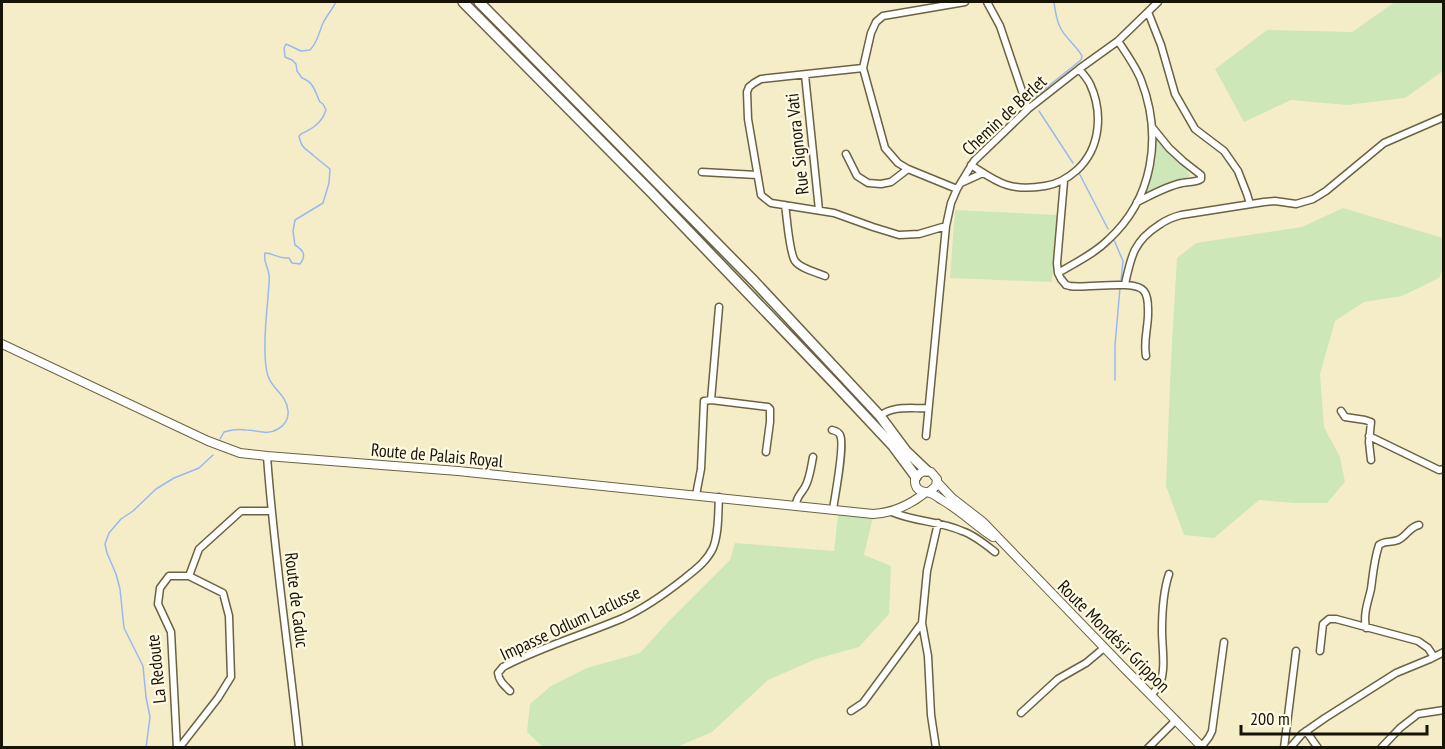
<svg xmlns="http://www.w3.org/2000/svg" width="1445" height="749" font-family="'PT Sans Narrow',sans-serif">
	<rect width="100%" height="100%" fill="#f5edc8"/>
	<path fill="#cee7b8" d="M1395,2H1443V71L1405,98L1347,105L1291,100L1244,122L1215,69L1267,30L1352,32Z
		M1156,138L1170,155L1187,170L1190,175L1186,179L1168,183L1143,194C1155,172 1155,163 1156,138Z
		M1343,208L1443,238L1444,241L1443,269L1439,278L1402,296L1364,302L1335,321L1320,374L1324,427L1340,457L1345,482L1327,503H1294L1259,500L1214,538L1184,535L1166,486L1171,360L1177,258L1196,243L1302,227Z
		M955,210L1057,215L1052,282L950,278Z
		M838,515L873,517L864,555L891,566L889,614L859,647L816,659L768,680L712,732L677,747H543L527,732L530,704L551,686L587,668L640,653L670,620L730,560L735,543L834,551Z"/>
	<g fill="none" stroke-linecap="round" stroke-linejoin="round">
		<path stroke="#99b9ee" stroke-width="1.5" d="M1031,100L1081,60L1082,56C1076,45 1065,38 1060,27C1056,19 1055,10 1054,2
			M1039,111L1073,163
			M1079,173L1108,229
			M1114,240L1123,261L1121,280
			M1115,380V345L1120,288
			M220,439L224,432C231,430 239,429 246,430C258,430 267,436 278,429C284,426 289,419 288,411C287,395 272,389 268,376C262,358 266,317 268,298C268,290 270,282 269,275C268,266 263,262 265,253C274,253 277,259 289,258L292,263L300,264C307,255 303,250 295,245L293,231L295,220L323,203L329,183L330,169C325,165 320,161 314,156C306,148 302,150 299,136L301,134C312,129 322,123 326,110L323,104L320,102C315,92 314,82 302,78L297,71L296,64L292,60L285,57L284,48L286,44L301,51L310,50C318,42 319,32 323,23C327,15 332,10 336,2
			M146,748L150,717L146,697L143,666L124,628L120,589L116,574L107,553L105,544L109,533L121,519L133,511L156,489L174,478L199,468L213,455"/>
		<defs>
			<path id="minor" d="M987,2L1000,26L1028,109
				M1148,12L1161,45L1175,94L1195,129L1224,151L1238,171L1247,194L1250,204
				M863,68L761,79L754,83L749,87L747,92L748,119L761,195L771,203L834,213L873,227L899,235L919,234L946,226
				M805,75L819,210
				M846,154L857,176L868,183L881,184L891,182L908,169
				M971,165C982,172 994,181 1007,185C1019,189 1032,188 1045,186C1058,184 1067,179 1077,170C1101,148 1103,112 1090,84C1087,78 1083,74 1079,69
				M702,172L757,175
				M1064,181L1057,263L1058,273L1061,279L1066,285L1070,286C1086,289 1135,279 1144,291C1148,296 1148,304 1148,309C1149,326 1143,339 1146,356
				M961,183L983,173
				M957,189L908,169L898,163L885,148L863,68L871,33L876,22L883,16L965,2
				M1137,202C1151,195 1167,186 1182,183C1189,181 1195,183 1201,179V175L1183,161L1169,148L1152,127
				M785,205C787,217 789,252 795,261C801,269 816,272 825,276
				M1058,273C1075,263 1094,254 1108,240C1153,199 1163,137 1141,80C1136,67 1126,53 1118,41
				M1125,284C1131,256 1134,241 1159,225C1166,220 1173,217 1181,215L1264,202L1275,201L1296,204L1313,199L1326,191L1384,143L1444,117
				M711,400L719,307
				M1341,411L1345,417L1365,420L1371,422L1369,442L1371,460
				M880,416C893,405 912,409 928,408
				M832,430C836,431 839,432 840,435C845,444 835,496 833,509
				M926,436L946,226L951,203L957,189L974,161L1028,109L1079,69L1118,41L1158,2
				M1369,436L1439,470L1444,469
				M267,456C274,554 289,650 299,748
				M696,495L701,469L704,401L711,400L768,407L770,409V422L766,452
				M796,505C796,497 801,494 805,487C810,478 811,467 813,457
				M892,512C915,522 940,521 962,531C974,535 985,544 995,552
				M189,576L199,549L241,511H271
				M1366,628C1363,614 1368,602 1371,589C1373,574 1374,560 1379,545C1385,540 1391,543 1398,540C1407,536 1409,527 1419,525
				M1320,651L1323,624L1329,619H1336L1418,641L1428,648L1434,657
				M510,691C504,685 499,681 498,673L503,667C541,647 583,635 623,618C645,608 666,593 685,578C696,569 707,561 713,548C719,533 718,513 719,497
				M1151,695C1154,692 1158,688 1160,684C1166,668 1162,648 1162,631C1162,613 1163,592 1169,574
				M851,711L863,703L922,623
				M1021,713L1058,679L1086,663L1104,648
				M1306,731L1318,748
				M1202,746L1209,737L1212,731L1224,642
				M177,748L171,632L158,604L160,588L169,576H189L223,593L229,616L231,677L218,698L179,748
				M936,748L931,715L928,656L922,623L927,571L938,523
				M1148,748L1176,720
				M1284,748L1296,651
				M1290,748L1302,734L1325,718L1396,673L1430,659L1444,652
				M1381,748L1400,728L1418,714L1444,710"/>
			<path id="major" d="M2,344L208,441L240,453L267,456L458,471L873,514C894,513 910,505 926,492
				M937,482L952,498L983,522L1124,668L1203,748
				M929,492L936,486L937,479L931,472C922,469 910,477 917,488C921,493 925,491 930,493C934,494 939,498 942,500C960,510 976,526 993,537"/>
			<path id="highway" d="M463,2L651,192L835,384L893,446L916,477
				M479,2L754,281L880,416L906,451L927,471"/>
		</defs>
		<use href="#minor" stroke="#6a6242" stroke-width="9"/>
		<use href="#major" stroke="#6a6242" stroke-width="10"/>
		<use href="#highway" stroke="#6a6242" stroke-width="12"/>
		<use href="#minor" stroke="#fff" stroke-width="6"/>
		<use href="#major" stroke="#fff" stroke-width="8"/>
		<use href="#highway" stroke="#fff" stroke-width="9"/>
	</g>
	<g text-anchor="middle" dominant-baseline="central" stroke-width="4.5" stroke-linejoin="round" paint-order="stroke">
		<g font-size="18" fill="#171307" stroke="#fffae4">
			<text transform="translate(1004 115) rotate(-43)">Chemin de Berlet</text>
			<text transform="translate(797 144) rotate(-96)">Rue Signora Vati</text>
			<text transform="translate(437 455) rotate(5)">Route de Palais Royal</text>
			<text transform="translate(297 600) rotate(83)">Route de Caduc</text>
			<text transform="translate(570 623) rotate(-25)">Impasse Odlum Laclusse</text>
			<text transform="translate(1114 636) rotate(45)">Route Mondésir Grippon</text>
			<text transform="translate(156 669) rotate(-96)">La Redoute</text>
		</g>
	</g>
	<rect width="1445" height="749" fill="none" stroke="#171307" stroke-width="6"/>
	<path d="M1241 725v9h186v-9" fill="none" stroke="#171307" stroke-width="3"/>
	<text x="1250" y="725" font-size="18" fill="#171307" stroke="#fffae4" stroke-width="4.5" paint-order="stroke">200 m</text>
</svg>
